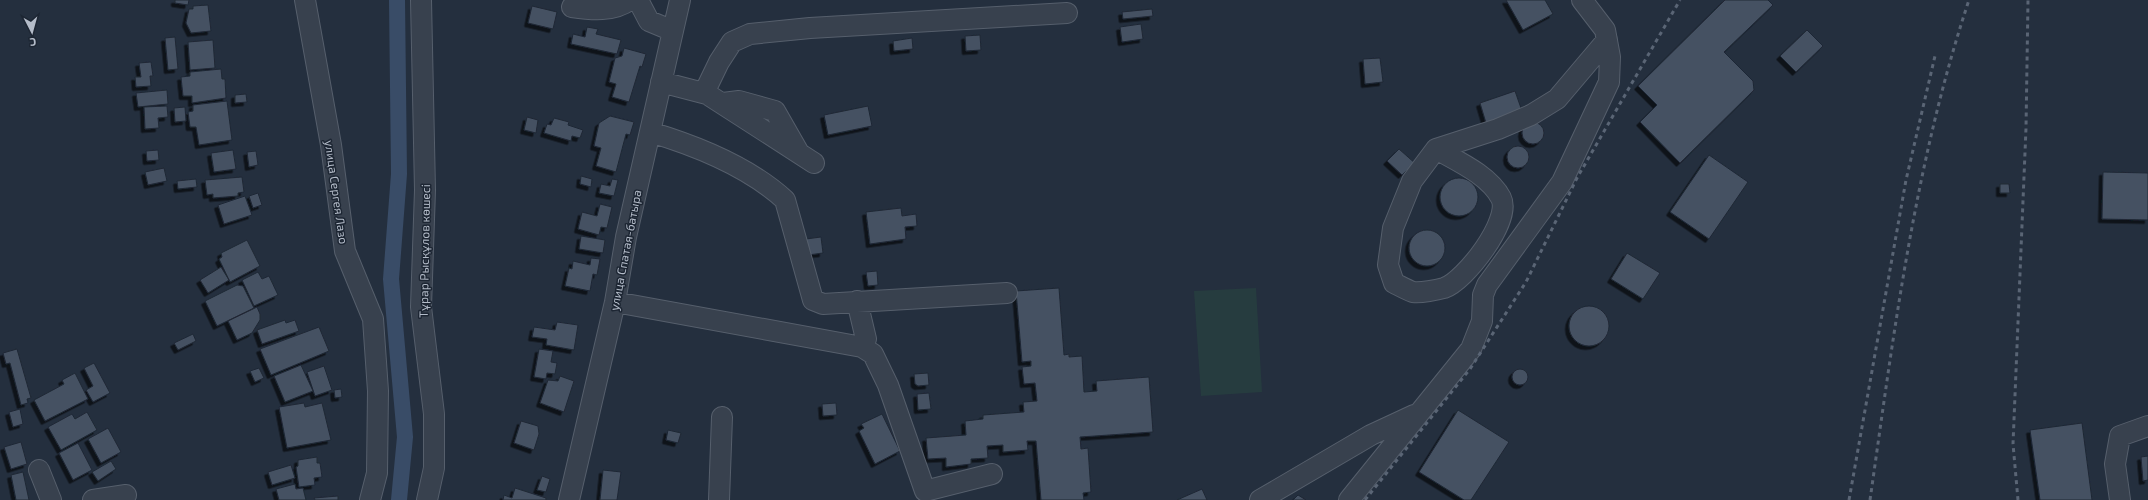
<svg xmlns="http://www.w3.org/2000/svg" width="2148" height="500" font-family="'Exo 2',sans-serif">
	<defs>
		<filter id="shadow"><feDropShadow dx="-3.5" dy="3.5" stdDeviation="0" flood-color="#0009"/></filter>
	</defs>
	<rect width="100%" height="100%" fill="#242f3e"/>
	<path fill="#263c3f" d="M1256,288L1262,392L1201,396L1194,291Z"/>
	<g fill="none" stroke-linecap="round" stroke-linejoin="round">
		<path stroke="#394c67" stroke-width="16" d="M397,0L399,174L391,279L405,437L399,500"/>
	</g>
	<path fill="#455162" stroke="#1f2835" filter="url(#shadow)" d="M175,0H189L188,5L175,3Z
		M1506,0H1545L1553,14L1523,30Z
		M1725,0H1768L1773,5L1724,52L1753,81L1754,90L1680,163L1640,122L1657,105L1638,86Z
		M208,5L211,31L191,33L186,23L189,9H193V6Z
		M532,6L557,12L553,29L528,23Z
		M1152,9L1153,16L1123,19L1122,12Z
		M1141,24L1143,39L1122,42L1120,27Z
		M587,27L598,29L596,34L621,40L617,54L571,44L573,34L585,37Z
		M1807,30L1823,46L1796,72L1780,56Z
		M980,35L981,50L966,51L965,36Z
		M175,37L178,69L168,70L165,38Z
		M912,38L913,49L894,51L893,41Z
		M213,40L215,68L190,70L188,42Z
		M624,48L646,54L642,67L640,66L629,102L612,97L616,84L609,82L615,58L622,56Z
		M1380,58L1383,82L1365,84L1363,59Z
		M151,62L153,76H150L151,86L136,87L135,77H141L139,63Z
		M221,69L222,79H225L226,98L192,103V96H183L181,77L190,76V72Z
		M167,90L168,104L138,107L136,93Z
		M1515,91L1522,111L1486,123L1480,103Z
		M246,94L247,102L235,103V95Z
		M227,101L232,140L199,145L196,127H190L188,112L193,111V105Z
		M167,106L168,117L158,118L159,128L145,129L144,107Z
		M868,106L872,126L828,135L824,115Z
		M185,107L186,121L175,122L174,108Z
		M610,116L634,122L630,135L626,134L616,172L596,166L601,148L594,146L599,123Z
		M527,117L538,120L536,133L524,130Z
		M554,118L569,122L568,125L583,130L580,138L572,136L571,141L544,133L547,124L551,125Z
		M1522 133a11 11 0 1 1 22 0a11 11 0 1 1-22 0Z
		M1507 157a11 11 0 1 1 22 0a11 11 0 1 1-22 0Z
		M1399,149L1417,165L1410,172L1407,170L1402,175L1387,161Z
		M158,150L159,160L147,161L146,151Z
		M233,150L236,169L214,172L211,153Z
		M256,151L258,165L249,167L247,152Z
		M1709,155L1748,182L1709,239L1670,212Z
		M164,168L167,181L148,185L145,172Z
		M2103,172L2148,173V220L2102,219Z
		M581,176L592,179L591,187L580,184Z
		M242,177L244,192L238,193V196L213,198V194L207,195L205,180Z
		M1440 197a19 19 0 1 1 38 0a19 19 0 1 1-38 0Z
		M196,179L197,187L178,189L177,181Z
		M612,179L618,180L614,196L599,193L601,184L610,186Z
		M2000,184H2009L2010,193H2000Z
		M258,193L262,205L253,208L249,196Z
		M245,196L252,215L224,224L218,205Z
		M600,204L612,207L607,228L601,227L599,235L578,229L582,212L597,216Z
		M901,208L902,216L916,214L917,226L905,227L906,239L870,244L866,212Z
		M1409 248a18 18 0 1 1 36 0a18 18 0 1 1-36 0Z
		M581,236L605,240L603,253L579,249Z
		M821,237L823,253L808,255L806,239Z
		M247,240L260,266L230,282L219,259L222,257L221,253Z
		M1627,253L1660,273L1643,299L1611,279Z
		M591,258L600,259L597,275L593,274L590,291L565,286L569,268L572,269L573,261L590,265Z
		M221,267L229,280L208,293L200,280Z
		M877,271L878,285L868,286L866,272Z
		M258,272L262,279L269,276L278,295L254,306L242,280Z
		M237,285L243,286L254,308L217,326L205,301Z
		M1059,288L1064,355L1069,354V357L1082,356L1084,392L1097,391L1096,381L1149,377L1153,432L1080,437L1081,449L1088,448L1091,492L1083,493L1084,500H1041L1036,441H1027L1028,450L1003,452V445L987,446L988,458L971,459V464L946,467V458L928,459L926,438L966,435L965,421L983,419V415L1024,412L1023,402L1037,401L1035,383L1024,384L1022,367L1031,366V361L1022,362L1016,291Z
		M1569 326a20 20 0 1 1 40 0a20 20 0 1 1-40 0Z
		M257,307L260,314V320L252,333L237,340L228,321Z
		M285,320L286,323L295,320L299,331L262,344L257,330Z
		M557,322L578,325L574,350L546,345L547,339L532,337L534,327L555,330Z
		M319,327L329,351L271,375L260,349Z
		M193,334L196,341L178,350L174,343Z
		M17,349L31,398L27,399L28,403L21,405L10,363L6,364L3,353Z
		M539,349L553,351L551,362L557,363L555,374L547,373L546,379L534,377Z
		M94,363L110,393L93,402L86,390L93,386L84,368Z
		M301,365L313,391L285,402L274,376Z
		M324,366L332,390L315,396L307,372Z
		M259,368L264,378L255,382L250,371Z
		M1512 377a8 8 0 1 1 16 0a8 8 0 1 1-16 0Z
		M75,373L88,399L45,421L34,400L64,384L62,380Z
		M928,373L929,385L918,386L915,384L914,374Z
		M560,376L574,381L564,412L540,403L548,380L558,381Z
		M341,389L342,397L335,398L334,390Z
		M929,393L931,409L918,410L917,394Z
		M304,403L305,407L322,403L331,440L287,448L279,407Z
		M836,403L837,415L823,416L822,404Z
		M20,409L23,424L13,427L9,412Z
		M1458,410L1509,442L1471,500H1464L1419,472Z
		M87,412L97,430L61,450L48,427L72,414L75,419Z
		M882,414L900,451L875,464L859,431L864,428L861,424Z
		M521,421L538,426L539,434L534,450L514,443Z
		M2082,423L2092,500H2040L2030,430Z
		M108,428L121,452L101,463L88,439Z
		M668,430L681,433L678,443L666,440Z
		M21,442L27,464L11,469L4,447Z
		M78,443L92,470L73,480L59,453Z
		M2148,456V480L2143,481L2141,457Z
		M317,457V463H320L322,477L314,478L315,485L299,487L296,467L298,466V460Z
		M111,461L116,469L98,481L92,472Z
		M291,465L295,478L272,485L268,472Z
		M603,470L621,472L617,500H600Z
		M23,472L29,500H16L11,475Z
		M542,476L550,479L546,492L537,490Z
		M295,484L296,489L303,488L306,500H279L276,489Z
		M515,488L546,498V500H503L504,495L512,498Z
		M1202,489L1207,500H1177Z
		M1298,495L1306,500H1293Z
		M338,496V500H315L314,498Z"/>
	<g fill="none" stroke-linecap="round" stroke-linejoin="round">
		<defs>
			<path id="minor" d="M305,0L331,145L345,251L373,319L378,391L377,473L370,500
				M421,0L425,190L421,307L434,414V468L427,500
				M638,0L649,21L673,31
				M572,7C592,10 613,12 630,0
				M661,82L707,94L814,163
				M704,93L719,62L732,42L750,34L810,28L1067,13
				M723,103L739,101L775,111L799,153
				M650,132C697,146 748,166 785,200L813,300L823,304L1007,293
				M1436,149C1457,161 1489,175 1501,198C1512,220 1465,281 1444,288C1437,290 1421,293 1413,292C1407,290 1400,286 1394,283L1388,265L1393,228L1412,181L1436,149L1498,129L1531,115L1557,99L1607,40
				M857,301L866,339L862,347
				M615,302L862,347L873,354L888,385L925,491L992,474
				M39,470L51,500
				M93,500L126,495
				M569,500L615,302L626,237L680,0
				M719,500L722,417
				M1260,500L1371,435L1414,415
				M1349,500L1471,349L1482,321L1483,295L1487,285L1562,182L1609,82L1610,57L1605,30L1582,0
				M2120,500L2115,464L2120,436L2148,426"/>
		</defs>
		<use href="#minor" stroke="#565f6c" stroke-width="22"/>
		<use href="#minor" stroke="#38414e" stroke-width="20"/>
		<path stroke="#5a6575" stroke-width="3" stroke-dasharray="4 4" stroke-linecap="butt" d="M1365,500L1470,369L1526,282L1577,178L1680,0
			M1849,500L1906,180L1935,56
			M1870,500C1894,332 1915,162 1969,0
			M2018,500L2013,444L2026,128L2028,0"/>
	</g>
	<g text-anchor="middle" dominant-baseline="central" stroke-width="3" stroke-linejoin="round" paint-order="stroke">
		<g font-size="12" fill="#b4bcc9" stroke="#1d2633">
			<text transform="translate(337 192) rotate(82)">улица Сергея Лазо</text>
			<text transform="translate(625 250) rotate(-79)">улица Спатая-батыра</text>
			<text transform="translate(424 251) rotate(-89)">Тұрар Рысқұлов көшесі</text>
		</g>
	</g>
	<g transform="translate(32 32) rotate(174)" stroke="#1d2633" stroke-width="3" paint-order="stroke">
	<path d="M0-3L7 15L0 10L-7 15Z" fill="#b4bcc9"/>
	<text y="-6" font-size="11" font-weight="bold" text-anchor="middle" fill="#b4bcc9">С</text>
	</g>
</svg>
